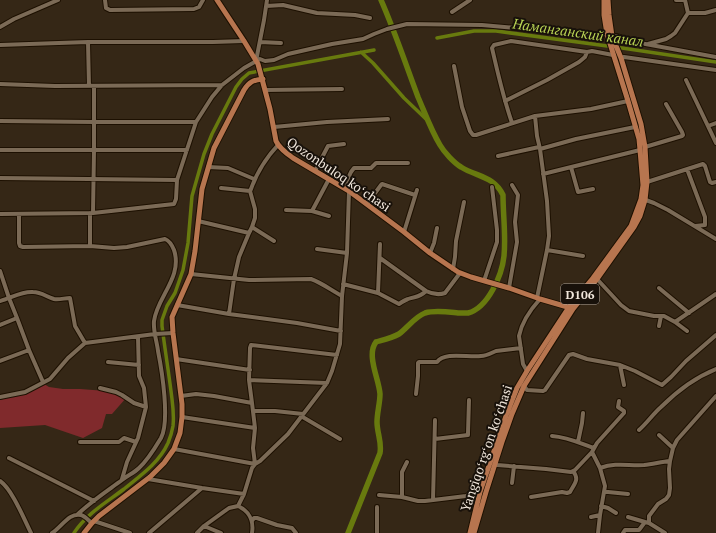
<svg xmlns="http://www.w3.org/2000/svg" width="716" height="533" font-family="'PT Serif',serif">
	<rect width="100%" height="100%" fill="#352716"/>
	<path fill="#802a2c" d="M44,384L49,387L63,389H80L106,391L126,398L112,414H106L102,428L83,438L45,425L0,428V400L24,392Z"/>
	<g fill="none" stroke-linecap="round" stroke-linejoin="round">
		<path stroke="#687a0e" stroke-width="3.5" d="M437,38L474,31H496L622,48L716,62
			M361,52L373,63L404,98L427,120
			M74,533C86,514 107,502 124,489C140,476 159,463 168,443C170,438 172,432 173,426C174,417 173,407 172,399C169,374 165,350 162,326V320L167,306L175,293L183,270L188,243L192,196L204,154L212,134L236,87L242,79L249,73L374,50"/>
		<path stroke="#687a0e" stroke-width="5.5" d="M348,533L380,453C382,442 377,433 377,422C377,413 380,403 380,394C379,379 366,355 376,342C383,340 392,338 399,334C407,328 416,316 425,313C435,310 448,312 458,313C461,313 465,313 468,313C488,308 502,275 504,256C506,236 503,215 503,195C494,176 477,177 461,167C454,163 444,152 440,145C431,130 425,113 418,97C406,65 395,32 381,0"/>
		<defs>
			<path id="minor" d="M105,0L106,8L110,10L194,9L199,7L203,0
				M676,0H685
				M266,6L283,5L317,13L355,15L370,18
				M452,12L470,0
				M688,13H705L716,10
				M0,27L14,19L58,0
				M612,36H617L640,43L716,57
				M88,42L89,86
				M260,42L281,43
				M648,44L666,39L671,36L675,33L688,13L685,0
				M0,45L88,42H213L244,41
				M621,58L624,57L716,70
				M256,61L264,20L267,0
				M454,66L462,107L470,131L473,135H476L535,116L591,109L628,101
				M686,80L716,143
				M0,84L55,86L222,85
				M265,90L342,89
				M505,101L547,80L579,62L585,57L587,52
				M535,116L537,136L540,149L547,201L549,236L547,250L537,298
				M0,121L94,122H196
				M512,123C503,97 498,74 492,48L494,45L511,41L587,52L592,51L613,55
				M708,126L716,123
				M274,127L327,122L388,119
				M645,147L682,136L683,135L682,132L666,104
				M540,149L576,139L635,127
				M0,150H187
				M498,156L539,147
				M208,167L228,168L254,179
				M571,167L578,192L593,189
				M687,169L705,217V225L695,226
				M315,171L328,146L344,144
				M543,174L640,150
				M0,178L177,180
				M647,182L703,164L705,166L710,182L712,183L716,182
				M344,187L351,172L354,168H371L376,163H408
				M221,188L250,191
				M643,199L654,203L668,210L716,239
				M367,204L381,185L382,184L415,195
				M286,210L312,211L329,216
				M312,211L329,179
				M90,213V246
				M93,213L94,150V86
				M0,214L93,213L174,204L176,199L177,180L196,122L212,97L222,85L244,68L260,59L265,61L274,60L288,54L332,44L363,39L374,34L387,29L407,24L482,25L538,30L581,36L607,34
				M19,214V243L20,246L23,247L90,246L114,248L127,247L165,239C170,241 172,245 174,250C183,277 157,297 154,321C153,331 157,342 158,351C162,371 170,421 161,438C155,448 148,460 139,468C134,473 128,475 122,480C107,491 90,502 77,515
				M198,221L249,233
				M252,227L274,241
				M404,232L417,190
				M317,249L347,253
				M547,250L583,256
				M430,253L434,243L437,228
				M380,258L426,291C432,294 439,295 445,293L460,273
				M453,269L455,257L456,241L464,202
				M191,274L249,280L311,279C322,283 331,290 342,296
				M597,279L621,305L629,311L654,316H664L675,322L716,294
				M484,281L497,242V230L492,187
				M343,284L378,293L399,304C402,302 405,300 408,299C416,296 419,298 426,291
				M509,288L517,242L515,222L518,195L512,185
				M659,288L689,313
				M378,293L380,244
				M0,301C11,298 22,291 33,292C41,292 47,297 54,299C59,300 65,298 70,298L75,326L85,343
				M177,305L229,314L297,323L341,331
				M229,314L234,279L239,257L249,233L252,227L255,218V209L250,191L251,189C257,172 266,158 278,145
				M17,318L29,350
				M675,322L687,331
				M0,325L17,318L9,298L0,271
				M659,326L661,316
				M176,359L250,370
				M0,361L29,350L43,382
				M108,362L139,365
				M620,365L624,385
				M527,371L523,364L519,336C522,321 530,310 540,299
				M249,380L327,383
				M524,386L527,390L543,391L545,390L569,355L573,354L587,359L620,365L635,371L662,385L671,377L686,361L716,335
				M100,388L116,392L122,395L134,403L146,407
				M416,394L418,376V363L419,362H437C445,351 469,358 481,356C487,356 491,353 496,351C504,350 513,349 521,348
				M181,396L196,394L214,396L252,403L249,380L250,348L251,345L337,355
				M0,397L25,392L50,379L68,358L85,343L155,334L173,333
				M254,411H275L303,414
				M301,416L340,439
				M182,417L255,428
				M639,430C647,423 653,414 661,407C676,392 696,377 716,369
				M659,435L673,448
				M552,436C567,437 580,443 594,448
				M435,439L468,435V433L469,400
				M80,442H119L124,438L136,442
				M578,442L582,423L583,413
				M174,449L255,464L253,448L255,428L252,403
				M592,452L597,443L624,413V411L618,407L619,401
				M9,458L94,501
				M495,464L497,465L546,469L571,472L575,470L592,452L600,468C617,462 628,466 644,465C653,464 661,462 670,461L673,448L677,440L716,396
				M122,479L127,462L138,438L146,407L144,388L139,376L138,337
				M148,479L202,488L244,494
				M0,481C12,489 24,519 31,533
				M512,483L514,466
				M604,492H608L628,494
				M379,495L402,497L418,501H425L466,496L480,492
				M402,497V472L407,462
				M531,497L562,492L567,493L570,492C574,484 580,480 573,471
				M433,500L435,420
				M601,506L608,508L616,513
				M591,517L600,515
				M628,517L645,522
				M94,521L130,533
				M252,521L254,518H257L277,525L292,528L296,533
				M649,523V516L658,504L666,499L669,495L670,488L669,469L670,461
				M204,526L221,533
				M52,533C61,528 69,512 81,515C85,516 89,521 92,523
				M149,533L202,488
				M197,533L204,526L229,508L238,506
				M252,533C254,521 249,511 238,506L244,494L252,468L255,464L260,461L288,434L327,383L332,371L340,344L342,296L347,253L349,191
				M377,533V507
				M598,533L600,515L605,486L600,468
				M623,533L625,530H639L645,522L649,523L665,533"/>
			<path id="major" d="M217,0L244,41L258,64L270,109L276,141C279,148 286,153 293,158L349,191L404,232L430,253L458,272L471,277L509,288L540,299L571,308
				M84,533L92,523L99,516L150,477L164,463L174,449L180,433L182,417V404L173,333L172,317L191,274L195,251L202,189L214,148L244,90C249,82 253,80 263,79
				M470,533L480,492L507,413L517,388L527,371L569,307L593,278L631,226L641,199L643,185L640,150L639,139L628,101L607,34L604,15V0
				M474,533L486,492L502,442L512,414L524,386L573,309L597,279L634,227L640,216L645,200L647,182L645,147L641,124L621,58L612,36L609,15L608,0"/>
		</defs>
		<use href="#minor" stroke="#1d1001" stroke-width="6"/>
		<use href="#major" stroke="#1d1001" stroke-width="7"/>
		<use href="#minor" stroke="#7b6a56" stroke-width="4"/>
		<use href="#major" stroke="#b7754f" stroke-width="5"/>
	</g>
	<g text-anchor="middle" dominant-baseline="central" stroke-width="4" stroke-linejoin="round" paint-order="stroke">
		<rect fill="#18110a" stroke="#afa69c" stroke-width="1" x="561" y="284" width="38" height="20" rx="3"/>
		<g font-size="12" font-weight="bold" fill="#f0e6db">
			<text x="580" y="294">D106</text>
		</g>
		<g font-size="13" fill="#f0e6db" stroke="#18110a">
			<text transform="translate(339 174) rotate(34)">Qozonbuloq koʻchasi</text>
			<text transform="translate(486 448) rotate(-71)">Yangiqoʻrgʻon koʻchasi</text>
		</g>
		<g font-size="14" font-style="italic" fill="#b9d454" stroke="#18110a">
			<text transform="translate(578 32) rotate(8)">Наманганский канал</text>
		</g>
	</g>
</svg>
